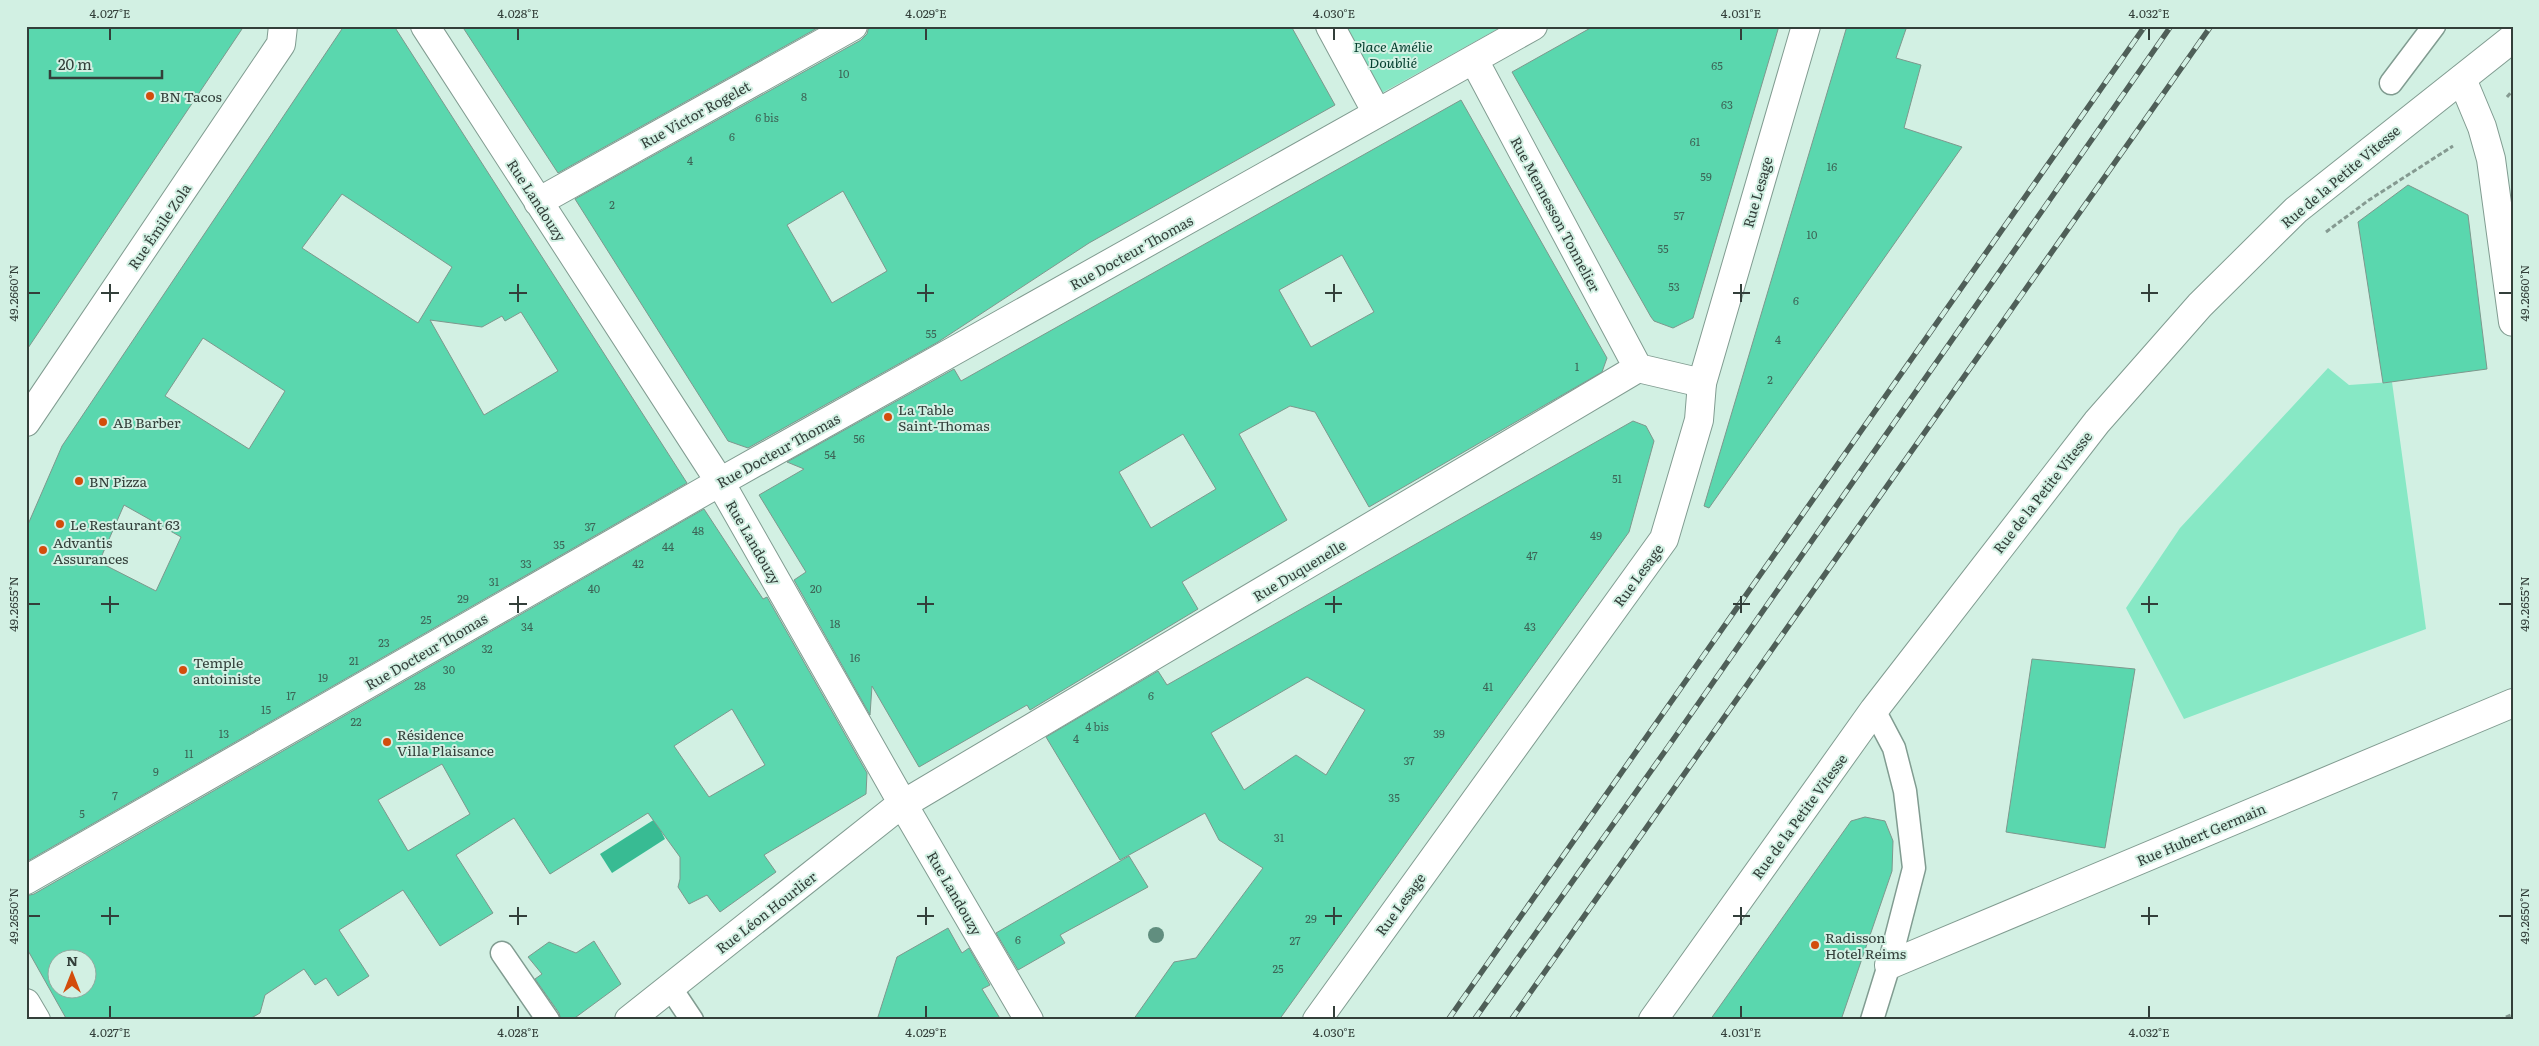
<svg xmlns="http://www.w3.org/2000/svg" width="2539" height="1046" font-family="Literata,serif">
	<rect width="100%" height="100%" fill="#d2f0e3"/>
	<path fill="#87e8c5" d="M1342,26H1503L1380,94Z
		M2328,368L2349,385L2392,382L2426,629L2184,719L2126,608L2180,528Z"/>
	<path fill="#38bb93" d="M655,819L665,839L612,873L600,854Z"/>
	<path fill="#5ad7ae" stroke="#7d988d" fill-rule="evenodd" d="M26,26H244L26,351Z
		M344,26H394L687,483L26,862V529L62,446ZM342,194L452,267L418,323L302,248ZM521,312L558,371L484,415L430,320L482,327L502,316L505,321ZM203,338L285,391L249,449L165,396ZM124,505L181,537L156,591L99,562Z
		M462,26H821L558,173Z
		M869,26H1291L1335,105L1089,243L938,342L748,448L728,441L575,199L861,40L867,34ZM843,191L887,271L832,303L787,225Z
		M1594,26H1779L1693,318L1673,328L1654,321L1651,317L1512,72Z
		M1847,26H1907L1896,58L1921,65L1904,128L1962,147L1709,508L1704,506Z
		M1461,100L1607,358L1602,372L1369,507L1315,412L1290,406L1239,434L1287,520L1182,582L1198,609L1030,710L1027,705L919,767L872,686L870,715L794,580L806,572L759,495L804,469L787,462L954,369L961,381ZM1342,255L1374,312L1311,347L1279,290ZM1183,434L1216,489L1151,528L1119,472Z
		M2408,185L2468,215L2487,369L2383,383L2358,222Z
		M1633,421L1646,426L1654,441L1629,532L1279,1020H1133L1174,962L1196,958L1263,868L1219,840L1205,813L1120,860L1046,737L1158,671L1167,685ZM1307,677L1365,710L1326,775L1296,755L1244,790L1211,733Z
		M704,509L763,599L767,597L867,773L866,794L764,855L776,872L720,912L707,895L689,904L678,887L680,879V857L648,813L550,874L514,818L456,855L493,913L440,946L403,890L339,930L369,976L338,996L326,978L315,985L304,969L265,995L260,1013L248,1020H67L26,947V896L34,894ZM732,709L765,765L709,797L674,746ZM442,764L470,814L408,851L378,800ZM58,958H88V988H58Z
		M2032,659L2135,669L2105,848L2006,832Z
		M1865,817L1885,821L1893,841L1892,871L1841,1020H1710L1851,821Z
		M1129,856L1148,887L1060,935L1065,943L1018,970L996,933Z
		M948,928L962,953L969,948L990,985L982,989L1001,1020H877L897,957Z
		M594,941L621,984L572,1020H561L559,1013L535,979L542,974L528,957L549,942L576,953Z"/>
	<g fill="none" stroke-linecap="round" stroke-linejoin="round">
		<defs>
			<path id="service" d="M2391,83L2434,26
				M502,953L548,1020
				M670,987L692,1020
				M1872,1020L1889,965L1914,868L1905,791L1894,748L1874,710"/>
			<path id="minor" d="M425,26L720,482L908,813L1029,1020
				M1330,26L1377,113
				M1474,60L1638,368
				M2462,79L2482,127L2491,159L2513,322
				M538,202L853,26
				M26,880L720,482L1533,26
				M1889,965L2513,703
				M629,1020L895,809L1638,368L1702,383"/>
			<path id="tertiary" d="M1317,1020L1664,539L1699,420L1702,383L1806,26
				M1653,1020L1874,710L2097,422L2200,305L2296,210L2513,38"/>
			<path id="secondary" d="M26,422L281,44L283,26
				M26,1003L36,1020"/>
		</defs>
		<use href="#service" stroke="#819c91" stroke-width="25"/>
		<use href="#minor" stroke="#819c91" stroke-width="30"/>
		<use href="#tertiary" stroke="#819c91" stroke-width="30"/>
		<use href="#secondary" stroke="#819c91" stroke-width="30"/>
		<path stroke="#859a91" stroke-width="3" stroke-dasharray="5 2.5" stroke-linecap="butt" d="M2507,97L2513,90
			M2326,232L2369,200L2453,146
			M2499,1020L2513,1014"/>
		<use href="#service" stroke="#fff" stroke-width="22"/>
		<use href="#minor" stroke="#fff" stroke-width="28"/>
		<use href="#tertiary" stroke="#fff" stroke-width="28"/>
		<use href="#secondary" stroke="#fff" stroke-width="28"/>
		<defs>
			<path id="rail" d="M1448,1020L2145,26
				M1474,1020L1668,747L2171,26
				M1511,1020L2211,26"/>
		</defs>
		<use href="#rail" stroke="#4f5f58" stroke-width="5.5"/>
		<use href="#rail" stroke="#d2f0e3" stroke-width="4" stroke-dasharray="11" stroke-linecap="butt"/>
	</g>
	<circle fill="#618e7f" cx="1156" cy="935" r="8"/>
	<path fill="none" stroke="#333f3a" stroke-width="2" d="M110,28V40M518,28V40M926,28V40M1334,28V40M1741,28V40M2149,28V40M110,284V302M518,284V302M926,284V302M1334,284V302M1741,284V302M2149,284V302M28,293H40M101,293H119M509,293H527M917,293H934M1325,293H1342M1733,293H1750M2141,293H2158M2499,293H2512M110,596V613M518,596V613M926,596V613M1334,596V613M1741,596V613M2149,596V613M28,604H40M101,604H119M509,604H527M917,604H934M1325,604H1342M1733,604H1750M2141,604H2158M2499,604H2512M110,907V925M518,907V925M926,907V925M1334,907V925M1741,907V925M2149,907V925M28,916H40M101,916H119M509,916H527M917,916H934M1325,916H1342M1733,916H1750M2141,916H2158M2499,916H2512M110,1006V1018M518,1006V1018M926,1006V1018M1334,1006V1018M1741,1006V1018M2149,1006V1018"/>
	<g fill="#d34d0c" stroke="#d2f0e3" stroke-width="2">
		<circle cx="150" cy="96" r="5"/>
		<circle cx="888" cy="417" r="5"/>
		<circle cx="103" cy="422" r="5"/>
		<circle cx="79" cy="481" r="5"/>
		<circle cx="60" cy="524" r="5"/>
		<circle cx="43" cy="550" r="5"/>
		<circle cx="183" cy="670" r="5"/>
		<circle cx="387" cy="742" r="5"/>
		<circle cx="1815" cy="945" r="5"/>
	</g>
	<g text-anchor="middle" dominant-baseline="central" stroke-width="4" stroke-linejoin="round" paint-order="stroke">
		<g font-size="11" fill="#3d6557">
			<text x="1717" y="65">65</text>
			<text x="844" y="73">10</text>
			<text x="804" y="96">8</text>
			<text x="1727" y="104">63</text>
			<text x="767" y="117">6 bis</text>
			<text x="732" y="136">6</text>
			<text x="1695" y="141">61</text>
			<text x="690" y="160">4</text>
			<text x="1832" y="166">16</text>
			<text x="1706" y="176">59</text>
			<text x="612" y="204">2</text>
			<text x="1679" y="215">57</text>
			<text x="1812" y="234">10</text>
			<text x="1663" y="248">55</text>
			<text x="1674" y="286">53</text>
			<text x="1796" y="300">6</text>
			<text x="931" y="333">55</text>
			<text x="1778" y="339">4</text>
			<text x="1577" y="366">1</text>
			<text x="1770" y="379">2</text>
			<text x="859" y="438">56</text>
			<text x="830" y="454">54</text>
			<text x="1617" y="478">51</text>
			<text x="590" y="526">37</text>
			<text x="698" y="530">48</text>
			<text x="1596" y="535">49</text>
			<text x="559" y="544">35</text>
			<text x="668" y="546">44</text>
			<text x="1532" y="555">47</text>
			<text x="526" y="563">33</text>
			<text x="638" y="563">42</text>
			<text x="494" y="581">31</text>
			<text x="594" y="588">40</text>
			<text x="816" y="588">20</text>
			<text x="463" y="598">29</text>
			<text x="426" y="619">25</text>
			<text x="835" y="623">18</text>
			<text x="527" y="626">34</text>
			<text x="1530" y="626">43</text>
			<text x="384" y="642">23</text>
			<text x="487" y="648">32</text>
			<text x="855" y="657">16</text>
			<text x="354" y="660">21</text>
			<text x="449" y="669">30</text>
			<text x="323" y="677">19</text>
			<text x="420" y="685">28</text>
			<text x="1488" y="686">41</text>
			<text x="291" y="695">17</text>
			<text x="1151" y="695">6</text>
			<text x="266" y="709">15</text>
			<text x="356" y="721">22</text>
			<text x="1097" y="726">4 bis</text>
			<text x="224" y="733">13</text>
			<text x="1439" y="733">39</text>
			<text x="1076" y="738">4</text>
			<text x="189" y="753">11</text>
			<text x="1409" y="760">37</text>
			<text x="156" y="771">9</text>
			<text x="115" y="795">7</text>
			<text x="1394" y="797">35</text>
			<text x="82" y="813">5</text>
			<text x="1279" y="837">31</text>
			<text x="1311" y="918">29</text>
			<text x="1018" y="939">6</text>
			<text x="1295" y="940">27</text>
			<text x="1278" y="968">25</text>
		</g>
		<g font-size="14" font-style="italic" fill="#043e2e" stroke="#d2f0e3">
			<text x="1393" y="46">Place Amélie<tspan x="1393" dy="16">Doublié</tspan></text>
		</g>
		<g font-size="14" fill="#333f3a" stroke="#d2f0e3" text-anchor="start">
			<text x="160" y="96">BN Tacos</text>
			<text x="898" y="409">La Table<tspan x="898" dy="16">Saint-Thomas</tspan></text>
			<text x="113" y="422">AB Barber</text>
			<text x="89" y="481">BN Pizza</text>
			<text x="70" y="524">Le Restaurant 63</text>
			<text x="53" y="542">Advantis<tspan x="53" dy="16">Assurances</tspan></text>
			<text x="193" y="662">Temple<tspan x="193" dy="16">antoiniste</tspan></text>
			<text x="397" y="734">Résidence<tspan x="397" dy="16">Villa Plaisance</tspan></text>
			<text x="1825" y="937">Radisson<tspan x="1825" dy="16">Hotel Reims</tspan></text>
		</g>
		<g font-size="14" fill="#333f3a" stroke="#d2f0e3">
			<text transform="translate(695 114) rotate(-29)">Rue Victor Rogelet</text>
			<text transform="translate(2340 176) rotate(-40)">Rue de la Petite Vitesse</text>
			<text transform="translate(1757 192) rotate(-74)">Rue Lesage</text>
			<text transform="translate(537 200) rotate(57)">Rue Landouzy</text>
			<text transform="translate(1556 214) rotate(62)">Rue Mennesson Tonnelier</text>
			<text transform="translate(159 226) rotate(-56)">Rue Émile Zola</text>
			<text transform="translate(1131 252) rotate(-29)">Rue Docteur Thomas</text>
			<text transform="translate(778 450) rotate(-29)">Rue Docteur Thomas</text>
			<text transform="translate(2042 492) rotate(-52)">Rue de la Petite Vitesse</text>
			<text transform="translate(754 542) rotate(60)">Rue Landouzy</text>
			<text transform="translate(1299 570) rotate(-31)">Rue Duquenelle</text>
			<text transform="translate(1638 575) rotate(-54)">Rue Lesage</text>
			<text transform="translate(426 651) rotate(-30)">Rue Docteur Thomas</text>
			<text transform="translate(1799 816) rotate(-54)">Rue de la Petite Vitesse</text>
			<text transform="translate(2201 834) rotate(-23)">Rue Hubert Germain</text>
			<text transform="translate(955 893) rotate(60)">Rue Landouzy</text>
			<text transform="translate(1400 904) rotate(-54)">Rue Lesage</text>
			<text transform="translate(766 912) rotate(-38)">Rue Léon Hourlier</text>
		</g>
	</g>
	<rect width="2539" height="1046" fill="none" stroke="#d2f0e3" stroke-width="55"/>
	<g transform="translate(72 974)"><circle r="24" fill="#d2f0e3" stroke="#92a99f"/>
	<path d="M0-4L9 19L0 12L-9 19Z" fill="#d34d0c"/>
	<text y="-8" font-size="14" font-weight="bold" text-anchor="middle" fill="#333f3a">N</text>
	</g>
	<path d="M50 70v8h112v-8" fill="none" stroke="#333f3a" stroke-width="2.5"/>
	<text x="58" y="70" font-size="15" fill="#333f3a" stroke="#d2f0e3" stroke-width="4" paint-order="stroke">20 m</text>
	<rect x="28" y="28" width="2484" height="990" fill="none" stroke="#333f3a" stroke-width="2"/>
	<g font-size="12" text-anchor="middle" fill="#333f3a">
		<text x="110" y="18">4.027°E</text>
		<text x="518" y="18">4.028°E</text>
		<text x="926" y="18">4.029°E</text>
		<text x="1334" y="18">4.030°E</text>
		<text x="1741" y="18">4.031°E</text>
		<text x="2149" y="18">4.032°E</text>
		<text transform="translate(14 293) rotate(-90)" y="4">49.2660°N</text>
		<text transform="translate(2525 293) rotate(-90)" y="4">49.2660°N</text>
		<text transform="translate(14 604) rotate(-90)" y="4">49.2655°N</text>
		<text transform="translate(2525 604) rotate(-90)" y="4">49.2655°N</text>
		<text transform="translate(14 916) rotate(-90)" y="4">49.2650°N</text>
		<text transform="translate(2525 916) rotate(-90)" y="4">49.2650°N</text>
		<text x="110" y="1037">4.027°E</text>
		<text x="518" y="1037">4.028°E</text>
		<text x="926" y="1037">4.029°E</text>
		<text x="1334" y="1037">4.030°E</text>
		<text x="1741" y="1037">4.031°E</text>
		<text x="2149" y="1037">4.032°E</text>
	</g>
</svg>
